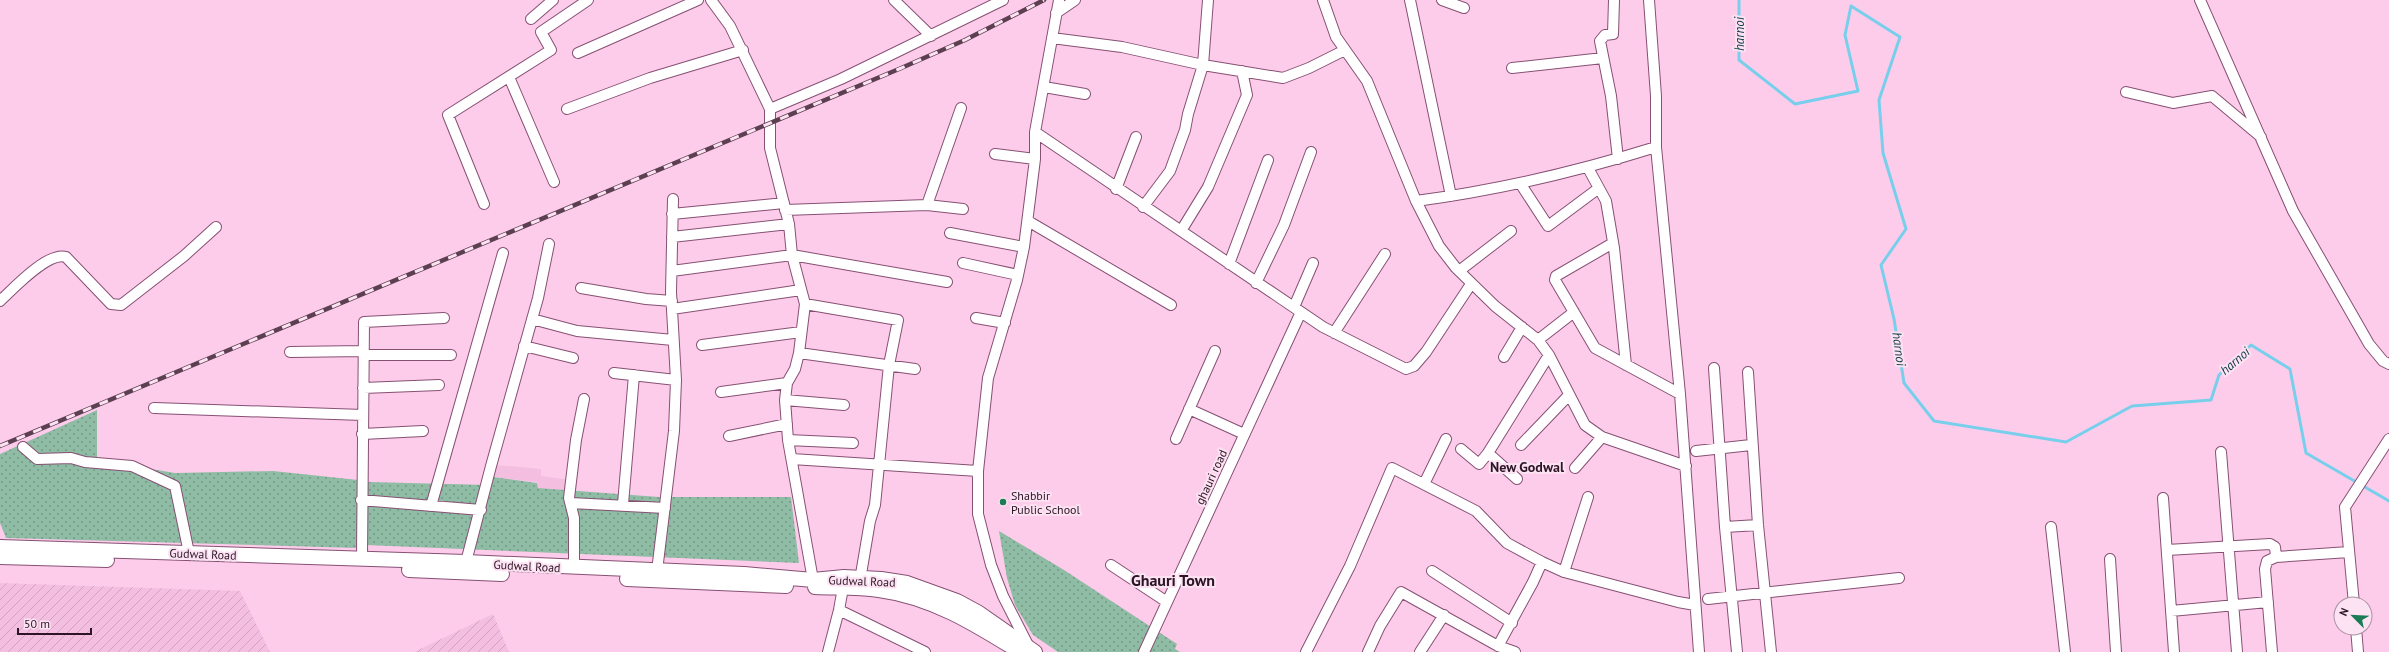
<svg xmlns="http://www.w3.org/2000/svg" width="2389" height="652" font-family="'PT Sans',sans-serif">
	<defs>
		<pattern id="industrial-furrows" width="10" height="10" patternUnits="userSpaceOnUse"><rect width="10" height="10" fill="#f4bee0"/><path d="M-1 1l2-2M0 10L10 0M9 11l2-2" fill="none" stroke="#d1a3c0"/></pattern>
		<pattern id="grass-dots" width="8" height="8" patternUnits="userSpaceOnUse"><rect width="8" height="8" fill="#8fbca4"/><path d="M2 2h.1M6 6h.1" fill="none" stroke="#759885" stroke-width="1.8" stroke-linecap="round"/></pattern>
	</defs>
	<rect width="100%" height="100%" fill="#fecceb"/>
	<path fill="#f4bee0" d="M496,465L541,469V476L571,480L569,491L538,488L537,482L493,477Z"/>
	<path fill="url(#industrial-furrows)" d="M0,583L240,591L270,652H0Z
		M493,614L509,652H414Z"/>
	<path fill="url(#grass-dots)" d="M97,410V460L175,473L273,471L358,480L357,548L6,538L0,523V454Z
		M493,477L537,483L538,488L659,497H791L799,563L366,545L368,482L489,485Z
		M999,531L1064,570L1177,644L1175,649L1180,652H1058L1033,635L1015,605L1007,578Z"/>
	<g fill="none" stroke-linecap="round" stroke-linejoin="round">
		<path stroke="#77cfeb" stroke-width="3" d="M1739,0V60L1795,104L1858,91L1845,35L1851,6L1900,37L1879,100L1883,153L1906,229L1881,265L1894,319L1904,383L1934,421L2066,442L2132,406L2211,400L2219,375L2251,345L2290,369L2306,453L2389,501"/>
		<defs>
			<path id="street" d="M711,0L730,26L770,109V148L789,224L792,255L805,304L799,353L795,369L787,383L785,400L788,440L813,580
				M894,0L931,36
				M1323,0L1336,37L1367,81L1416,201C1499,190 1576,172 1656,147
				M1410,0L1451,196
				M1442,0L1464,8
				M1614,0L1613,34L1605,35L1600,41L1611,96L1618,159
				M1649,0L1656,96V147L1680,394L1699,652
				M2200,0L2293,211L2369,344L2383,361L2389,364
				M1056,13L1075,0
				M531,19L553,0
				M1052,38L1122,47L1203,65L1283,78L1309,68L1345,50
				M578,53L698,0
				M1512,68L1603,58
				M509,77L554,182
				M1044,87L1085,94
				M2126,92L2173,103L2212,96L2261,137
				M567,109L650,78L743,50
				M770,109L841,79L1003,0
				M1035,132L1323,327L1406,369L1414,366L1426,352L1471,284
				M995,154L1035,159
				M1588,168L1606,201L1614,248L1626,365
				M1520,183L1548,226L1599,188
				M1116,189L1136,137
				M1416,201L1439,246L1456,268L1495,306L1538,340L1549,355L1585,425L1602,437L1686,466
				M484,204L448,115L551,50L541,32L588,0
				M927,205L961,108
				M1143,207L1170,171L1185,130L1188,114L1203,65L1208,0
				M785,210L927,205L963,209
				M672,214L784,203
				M1028,221L1171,305
				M1181,231L1208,187L1247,95L1242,71
				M950,233L1024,247
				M672,237L789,224
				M1613,243L1556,276L1555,280L1595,348L1680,394
				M963,263L1018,275
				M1229,264L1268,160
				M672,271L792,255L947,282
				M1459,271L1511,231
				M1256,283L1284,225L1311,152
				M581,288L646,299L672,301
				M0,301C13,289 48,251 66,257L111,304L121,305L184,256L216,227
				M805,304L898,320L889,365L875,505L870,521L860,580
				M1294,307L1313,263
				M672,309L801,290
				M976,318L1005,323
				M532,319L577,331L673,340
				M1334,333L1385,254
				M1538,340L1574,312
				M702,345L801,332
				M524,346L573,358
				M290,352L363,351
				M799,353L915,369
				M364,355H451
				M1504,357L1522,327
				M1714,368L1725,527L1737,652
				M1748,372L1758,525L1771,652
				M614,373L676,380
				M363,388L439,385
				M721,392L787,383
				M785,400L844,405
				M154,408L363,415
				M1189,409L1244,434
				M362,434L423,431
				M729,436L787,424
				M1176,439L1215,351
				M788,440L853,443
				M1521,445L1569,395
				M23,447L37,459L71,458L85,462L132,466L175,486L189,553
				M1461,449L1479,464L1488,453
				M1696,451L1751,445
				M2221,452L2237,652
				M792,459L978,471
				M1575,468L1602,437
				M1517,479L1488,453L1549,355
				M1424,484L1446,439
				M2163,498L2174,652
				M361,500L481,510
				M571,503L665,508
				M623,504L634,375
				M431,506L503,253
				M1725,527L1758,525
				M2051,527L2065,652
				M2167,550L2270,544L2275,547L2276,557
				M362,558L364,322L444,318
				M2110,559L2116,652
				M466,562L491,466L538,298L549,244
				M1111,565L1167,602
				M574,568V518L569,498L576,440L584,399
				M657,571L674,431L676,380L671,292L673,199
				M1432,571L1512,623
				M1564,572L1588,497
				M1708,599L1899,578
				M2354,604L2345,507L2389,439
				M839,610L925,652
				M2171,611L2268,602
				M2356,628L2358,652
				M1498,646L1533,582L1542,562
				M1029,647L1003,596L991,565L978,514V471L988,378L1017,280L1024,247L1035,159V132L1059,0
				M828,652L839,610L844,582
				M1144,652L1301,312
				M1306,652L1350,566L1392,468L1476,511L1507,543L1542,562L1564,572L1678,602L1695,605
				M1368,652L1380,626L1401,592L1498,646L1515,652
				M1420,652L1444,615
				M2272,652L2265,569L2267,561L2276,557L2349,552"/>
			<path id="secondary" d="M0,547L466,562L744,574L813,580L844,577L881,579L907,583L957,601L979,613L1035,652
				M0,557L107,560
				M409,570L502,574
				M627,579L786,586
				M815,587C836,588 858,587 879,590C932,597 975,624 1020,652"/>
		</defs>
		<use href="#street" stroke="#865073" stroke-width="12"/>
		<use href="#secondary" stroke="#865073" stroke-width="16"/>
		<use href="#street" stroke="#fff" stroke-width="10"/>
		<use href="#secondary" stroke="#fff" stroke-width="14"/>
		<defs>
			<path id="rail" d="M0,446L899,69L965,40L1044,0"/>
		</defs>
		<use href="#rail" stroke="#5c4052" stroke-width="4.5"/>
		<use href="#rail" stroke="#fce2f2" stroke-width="3" stroke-dasharray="9" stroke-linecap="butt"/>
	</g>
	<circle fill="#197c54" stroke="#fce2f2" stroke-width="1.5" cx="1003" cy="502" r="4"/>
	<g text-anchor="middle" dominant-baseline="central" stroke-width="4" stroke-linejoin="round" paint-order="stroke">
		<g font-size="12" fill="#2c1625" stroke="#fce2f2">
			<text transform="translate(1211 477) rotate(-65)">ghauri road</text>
			<text transform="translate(203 554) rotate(2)">Gudwal Road</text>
			<text transform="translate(527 566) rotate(3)">Gudwal Road</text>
			<text transform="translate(862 581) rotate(2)">Gudwal Road</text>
		</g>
		<g font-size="12" fill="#2c1625" stroke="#fce2f2" text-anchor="start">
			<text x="1011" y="495">Shabbir<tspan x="1011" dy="14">Public School</tspan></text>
		</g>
		<g font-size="13" font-style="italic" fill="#17404c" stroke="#fce2f2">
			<text transform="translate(1739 34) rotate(-90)">harnoi</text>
			<text transform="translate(1899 349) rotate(82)">harnoi</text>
			<text transform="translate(2235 361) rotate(-41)">harnoi</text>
		</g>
		<g font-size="14" font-weight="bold" fill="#2c1625" stroke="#fce2f2">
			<text x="1527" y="467">New Godwal</text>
		</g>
		<g font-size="16" font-weight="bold" fill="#2c1625" stroke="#fce2f2">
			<text x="1173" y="580">Ghauri Town</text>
		</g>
	</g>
	<g transform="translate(2353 616) rotate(294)"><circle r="19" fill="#fce2f2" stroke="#a990a0"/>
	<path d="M0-3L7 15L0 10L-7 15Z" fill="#197c54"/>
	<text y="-6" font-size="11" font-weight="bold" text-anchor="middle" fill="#2c1625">N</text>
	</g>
	<path d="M18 628v6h73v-6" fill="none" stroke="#2c1625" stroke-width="2"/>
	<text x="24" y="628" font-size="12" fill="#2c1625" stroke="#fce2f2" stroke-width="3" paint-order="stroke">50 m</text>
</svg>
